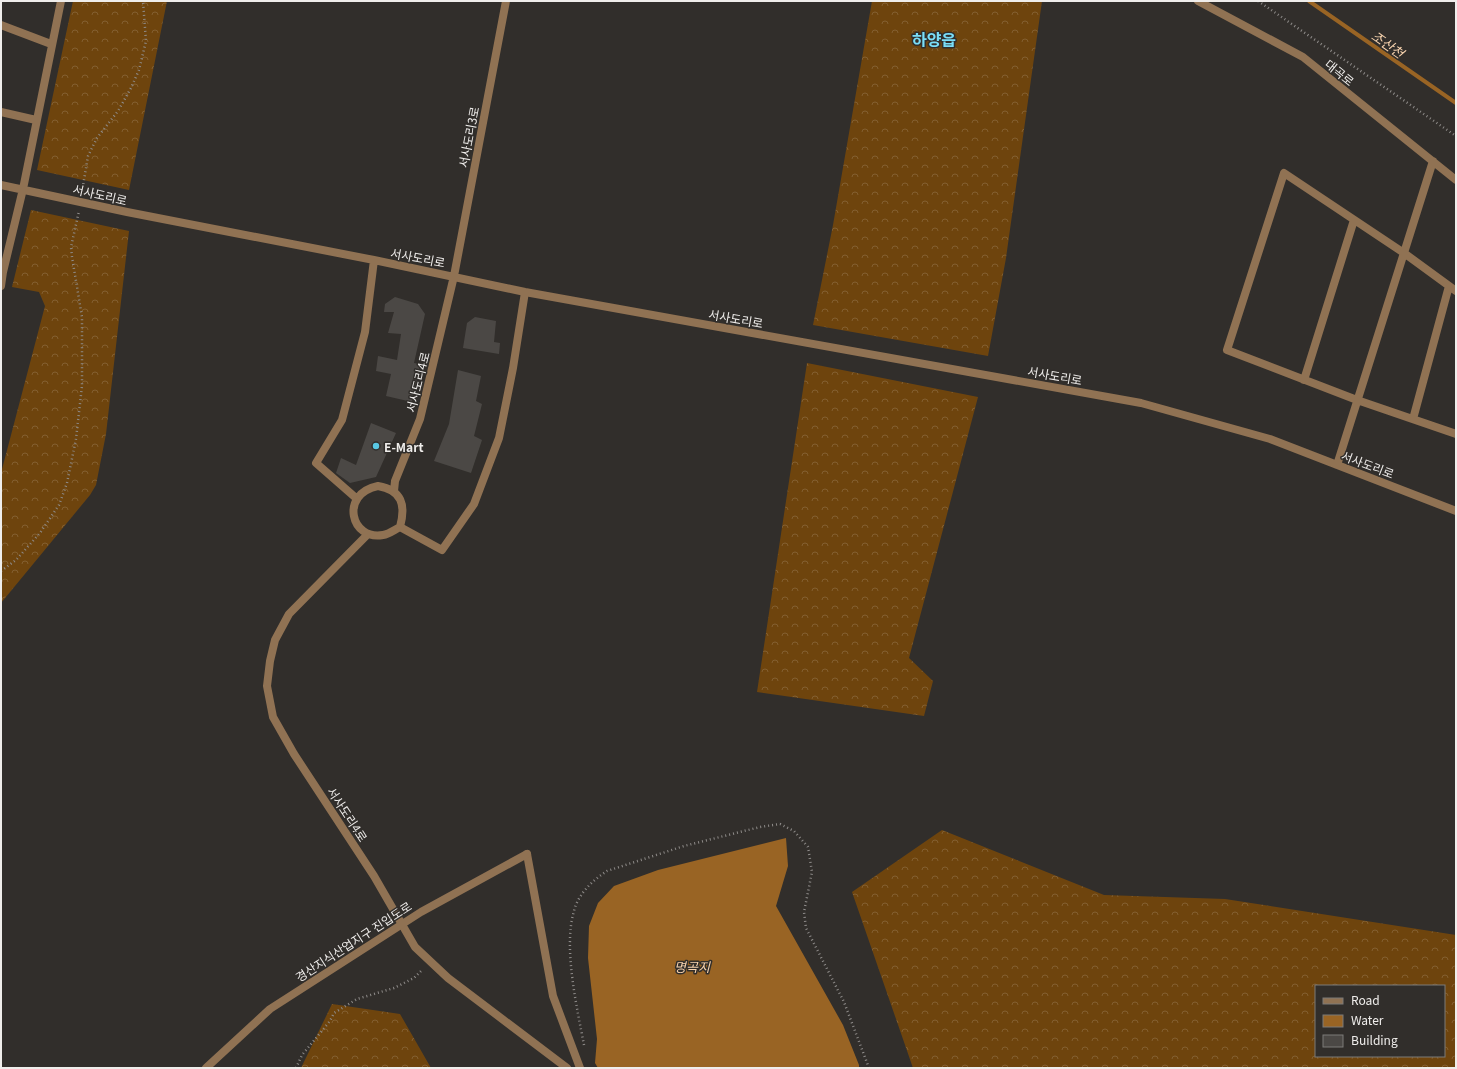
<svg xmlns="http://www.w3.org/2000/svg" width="1457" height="1069" font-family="Georgia,'Noto Sans KR',serif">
	<defs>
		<pattern id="forest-crowns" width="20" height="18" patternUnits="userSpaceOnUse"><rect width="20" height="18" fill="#6e440d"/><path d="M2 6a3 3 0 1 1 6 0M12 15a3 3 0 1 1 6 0" fill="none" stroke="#835f30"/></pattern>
	</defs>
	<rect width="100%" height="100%" fill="#312e2b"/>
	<path fill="url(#forest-crowns)" fill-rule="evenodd" d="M73,1H167L129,190L37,170Z
		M872,1H1042L1006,258L988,356L813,325L833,225Z
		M31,210L129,231L106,434L96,485L90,495L1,603V473L45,306L39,292L12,287Z
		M807,363L978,397L909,658L933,681L924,716L757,692Z
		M942,830L1104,895L1225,899L1456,935V1068H913L852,892ZM1316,986H1444V1056H1316Z
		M332,1004L400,1014L431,1068H301Z"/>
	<path fill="#996424" d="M786,838L788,866L776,906L843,1025L859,1065V1068H598L595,1063L597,1039L588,958L589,926L598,903L614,886L658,870Z"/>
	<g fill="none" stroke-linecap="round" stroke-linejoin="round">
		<path stroke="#996424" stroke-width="4" d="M1309,1L1456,103"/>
	</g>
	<path fill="#4b4845" d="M395,297L418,304L425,314L414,363L420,364L412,402L386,396L391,374L376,371L378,356L397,360L401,334L388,333L394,312H384L385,304Z
		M475,317L496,321L494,342L500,343L499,354L463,348L467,323Z
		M458,370L481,376L476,401L482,404L474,436L482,440L471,473L434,461L449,424Z
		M371,423L396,433L376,477L350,483L336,473L341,458L356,465Z"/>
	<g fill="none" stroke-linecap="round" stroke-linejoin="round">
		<path stroke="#8e8b89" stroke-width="2.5" stroke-dasharray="1 3" stroke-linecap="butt" d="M1258,1L1456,136
			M82,192L88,156L97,138L118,111L131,88L139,70L146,41L143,1
			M1,571L16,560L40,533L59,505L67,483L76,439L82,386V317L72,257L71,247L79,211
			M584,1045C577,1008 563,947 574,911C578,894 593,880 607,871L684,846L760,827L780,824L794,831L808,847L812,872L804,912L806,928L844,1002L869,1068
			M296,1068L302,1055L330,1021L334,1013L357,999L394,988L414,978L423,969"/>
		<path stroke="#907253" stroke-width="8" d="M1198,1L1303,57L1456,180
			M1,25L51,44
			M1,112L36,120
			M1,185L127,212L374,260L525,292L1141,403L1270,439L1456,511
			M1,286L3,272L23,189L61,1
			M1456,291L1404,253L1284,173L1227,350L1357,400L1456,434
			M1304,380L1354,220
			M1413,419L1449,286
			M1337,465L1433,161
			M378,486C402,490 406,505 400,527C394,530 389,534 383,535C351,541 339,494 378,486Z
			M394,491L395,481L420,419L454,276L506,1
			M356,498L316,463L342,420L365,332L374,260
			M400,527L442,550L474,504L499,438L513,368L525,292
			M368,534L289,614L275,640L270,661L267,686L273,717L294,754L374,876L415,947L448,978L567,1068
			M527,854L553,996L580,1068"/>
		<path stroke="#907253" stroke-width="8" d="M206,1068L270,1009L421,912L527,854"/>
	</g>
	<circle fill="#59c8e4" stroke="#312e2b" stroke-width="1.5" cx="376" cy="446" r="4"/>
	<g text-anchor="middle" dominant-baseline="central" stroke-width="3" stroke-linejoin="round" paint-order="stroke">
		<g font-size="12" fill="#efedeb" stroke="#312e2b">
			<text transform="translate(1340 72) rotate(39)">대곡로</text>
			<text transform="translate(468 137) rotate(-79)">서사도리3로</text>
			<text transform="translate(100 194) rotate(13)">서사도리로</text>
			<text transform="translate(418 257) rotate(11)">서사도리로</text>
			<text transform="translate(736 318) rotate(10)">서사도리로</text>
			<text transform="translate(1055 375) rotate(10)">서사도리로</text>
			<text transform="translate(417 382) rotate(-76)">서사도리4로</text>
			<text transform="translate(1368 464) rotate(21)">서사도리로</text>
			<text transform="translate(348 814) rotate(57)">서사도리4로</text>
			<text transform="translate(353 941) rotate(-33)">경산지식산업지구 진입도로</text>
		</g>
		<g font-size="12" font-weight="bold" fill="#efedeb" stroke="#312e2b" text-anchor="start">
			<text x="384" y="446">E-Mart</text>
		</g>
		<g font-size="13" font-style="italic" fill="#f9d4af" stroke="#312e2b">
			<text transform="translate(1388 44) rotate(35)">조산천</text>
			<text x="692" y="966">명곡지</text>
		</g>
		<g font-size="16" font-weight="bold" fill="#7adef8" stroke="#312e2b">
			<text x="934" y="39">하양읍</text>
		</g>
	</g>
	<rect width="1457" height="1069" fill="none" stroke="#efedeb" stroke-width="4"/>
	<rect x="1315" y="985" width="130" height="72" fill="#312e2b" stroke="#7d7a78"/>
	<rect x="1323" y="998" width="20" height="6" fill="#907253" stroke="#7d7a78"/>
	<text x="1351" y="1005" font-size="12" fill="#efedeb">Road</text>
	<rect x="1323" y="1015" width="20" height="12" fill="#996424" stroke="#7d7a78"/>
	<text x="1351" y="1025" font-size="12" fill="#efedeb">Water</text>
	<rect x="1323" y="1035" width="20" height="12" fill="#4b4845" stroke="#7d7a78"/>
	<text x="1351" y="1045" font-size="12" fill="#efedeb">Building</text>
</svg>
